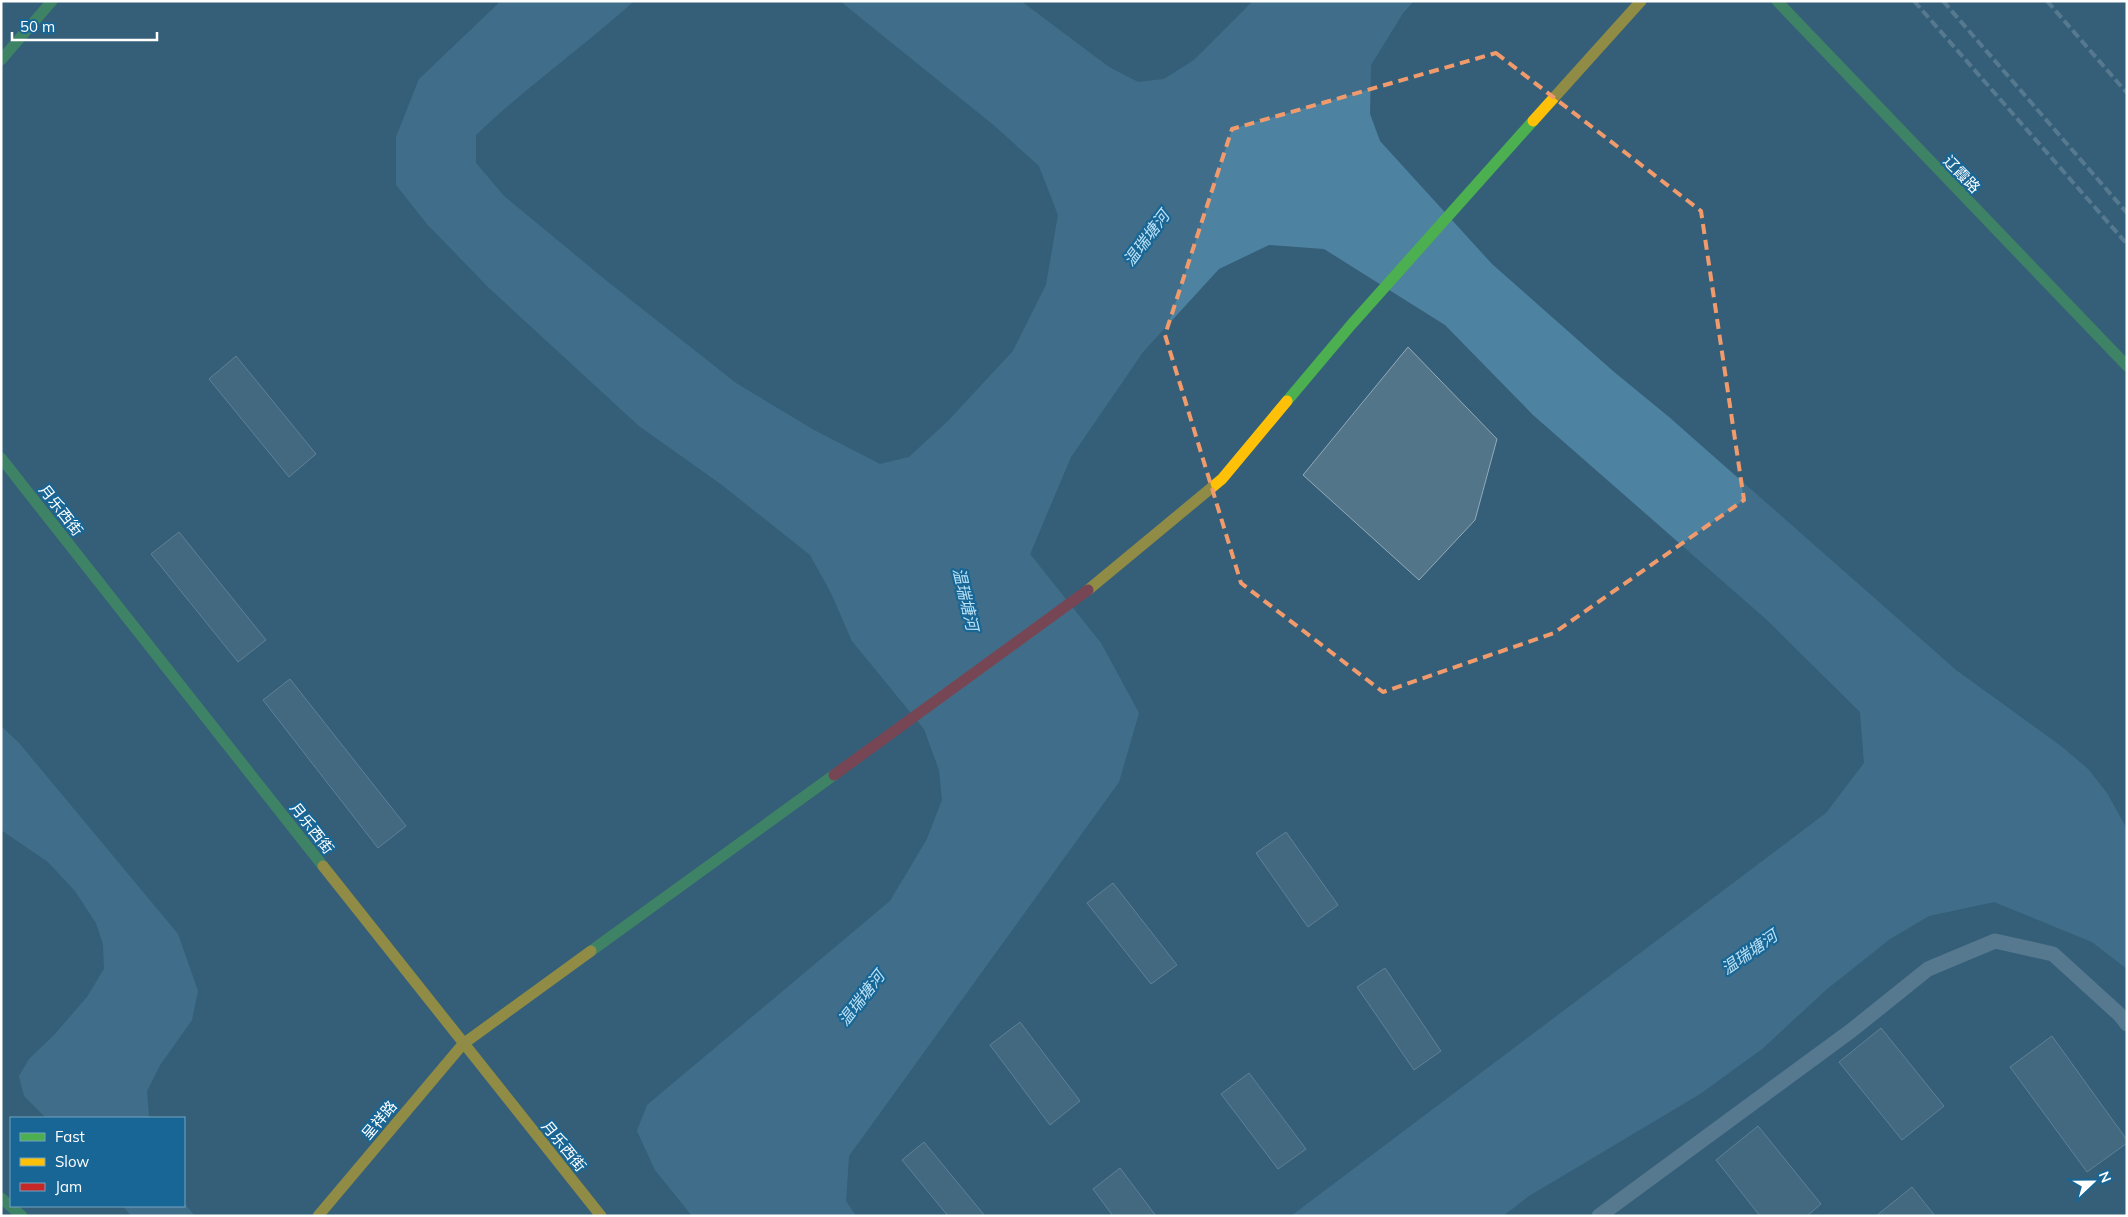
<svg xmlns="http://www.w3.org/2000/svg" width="2128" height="1217" font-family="Mulish,'Noto Sans SC',sans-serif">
	<rect width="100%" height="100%" fill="#355f78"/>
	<path fill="#4e82a1" d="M501,1H634C582,48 526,87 476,135V163L504,196L608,282L736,383L814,430L880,464L909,457L948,421L1013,351L1046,285L1058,215L1039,166L996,127L840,1H1021L1109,67L1138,82L1164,79L1194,60L1253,1H1414L1403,13L1371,65L1370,114L1380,141L1492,264L1613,371L1669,417L1956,670L2061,746L2088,769L2107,793L2127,829V969L2092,942L1994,902L1929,916L1890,939L1827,989L1762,1049L1700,1094L1529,1196L1503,1216H1291L1826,813L1864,763L1860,712L1767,620L1533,415L1445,325L1324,249L1269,245L1219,269L1143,352L1071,457L1030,554L1101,643L1139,713L1119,782L849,1156L846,1201L856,1216H692L655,1170L637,1131L647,1105L890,901L927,839L942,800L939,770L924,729L852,641L831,593L810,555L722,485L639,426L489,288L427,224L396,185V137L419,79Z
		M1,726L19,743L178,934L198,991L192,1020L160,1065L147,1091L149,1118H46L24,1096L19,1076L29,1059L55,1034L87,997L104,969L103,944L96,923L75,891L48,862L1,830Z
		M184,1203L195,1216H131L123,1206H184Z"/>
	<path fill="#537589" stroke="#92aab8" d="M1408,347L1497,439L1475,520L1419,580L1303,475Z
		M236,356L316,454L289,477L209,379Z
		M179,532L266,640L238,662L151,554Z
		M290,679L406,826L378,848L263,700Z
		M1286,832L1338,905L1308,927L1256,853Z
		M1113,883L1177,965L1151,984L1087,903Z
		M1385,968L1441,1051L1414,1070L1357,987Z
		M1020,1022L1080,1101L1050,1125L990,1045Z
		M1881,1028L1944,1106L1902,1140L1839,1062Z
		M2052,1036L2127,1140V1143L2087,1172L2010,1067Z
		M1249,1073L1306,1149L1278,1169L1221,1094Z
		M1758,1126L1821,1204L1807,1216H1760L1716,1160Z
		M924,1142L985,1216H948L902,1160Z
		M1120,1168L1156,1216H1113L1093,1189Z
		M1912,1187L1935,1216H1876Z"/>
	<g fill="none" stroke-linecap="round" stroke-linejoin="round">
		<path stroke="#7e9aab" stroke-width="15" d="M1599,1216L1852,1030L1928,969L1995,941L2053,954L2120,1015L2127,1024"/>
		<path stroke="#4caf50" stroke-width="11" d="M1777,1L2127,366
			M1,60L52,1
			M1287,401L1351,325L1533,121
			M1,458L323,866
			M591,951L834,775
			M1,1198L22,1216"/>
		<path stroke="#ffc107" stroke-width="11" d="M1533,121L1641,1
			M1088,590L1222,479L1287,401
			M323,866L601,1216
			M318,1216L463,1044L591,951"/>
		<path stroke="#c62828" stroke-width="11" d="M834,775L1088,590"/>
		<path stroke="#7e9aaa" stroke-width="4" stroke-dasharray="9 4" stroke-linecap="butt" d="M1914,1L2127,244
			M1943,1L2127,213
			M2047,1L2127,93"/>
	</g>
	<path d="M0 0H2128V1217H0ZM1496,53L1701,211L1744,500L1554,633L1383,692L1241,583L1165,335L1232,129Z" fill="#355f78" fill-opacity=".55" fill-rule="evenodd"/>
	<path fill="none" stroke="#f19b6d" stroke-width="4" stroke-dasharray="10 6" stroke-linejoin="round" d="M1496,53L1701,211L1744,500L1554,633L1383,692L1241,583L1165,335L1232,129Z"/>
	<g text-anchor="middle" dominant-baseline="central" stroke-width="4.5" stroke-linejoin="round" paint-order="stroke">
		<g font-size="15" fill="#fff" stroke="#186695">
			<text transform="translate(1962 174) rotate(46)">辽霞路</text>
			<text transform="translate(61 510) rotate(52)">月乐西街</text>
			<text transform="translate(312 828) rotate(52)">月乐西街</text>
			<text transform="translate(379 1120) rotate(-50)">呈祥路</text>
			<text transform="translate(564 1146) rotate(51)">月乐西街</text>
		</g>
		<g font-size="16" font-style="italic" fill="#bae2f7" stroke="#186695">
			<text transform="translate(1146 238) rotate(-53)">温瑞塘河</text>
			<text transform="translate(966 599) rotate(77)">温瑞塘河</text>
			<text transform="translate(1749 952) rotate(-35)">温瑞塘河</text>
			<text transform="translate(861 998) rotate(-52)">温瑞塘河</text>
		</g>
	</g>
	<rect width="2128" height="1217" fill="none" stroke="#ffffff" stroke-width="5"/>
	<rect x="10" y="1117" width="175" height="90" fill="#186695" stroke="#74a3bf"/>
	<rect x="20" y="1133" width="25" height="8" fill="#4caf50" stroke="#74a3bf"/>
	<text x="55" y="1142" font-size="15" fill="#ffffff">Fast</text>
	<rect x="20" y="1158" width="25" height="8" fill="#ffc107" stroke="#74a3bf"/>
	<text x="55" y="1167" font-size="15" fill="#ffffff">Slow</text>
	<rect x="20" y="1183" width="25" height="8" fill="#c62828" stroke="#74a3bf"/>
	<text x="55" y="1192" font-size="15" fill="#ffffff">Jam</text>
	<g transform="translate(2093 1182) rotate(68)" stroke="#186695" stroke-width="4" paint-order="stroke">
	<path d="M0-4L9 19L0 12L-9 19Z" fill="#ffffff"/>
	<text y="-8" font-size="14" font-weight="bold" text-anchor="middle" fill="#ffffff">N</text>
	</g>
	<path d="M12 32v8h145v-8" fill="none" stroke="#ffffff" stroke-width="2.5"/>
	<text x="20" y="32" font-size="15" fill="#ffffff" stroke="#186695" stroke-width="4" paint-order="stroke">50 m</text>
</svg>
